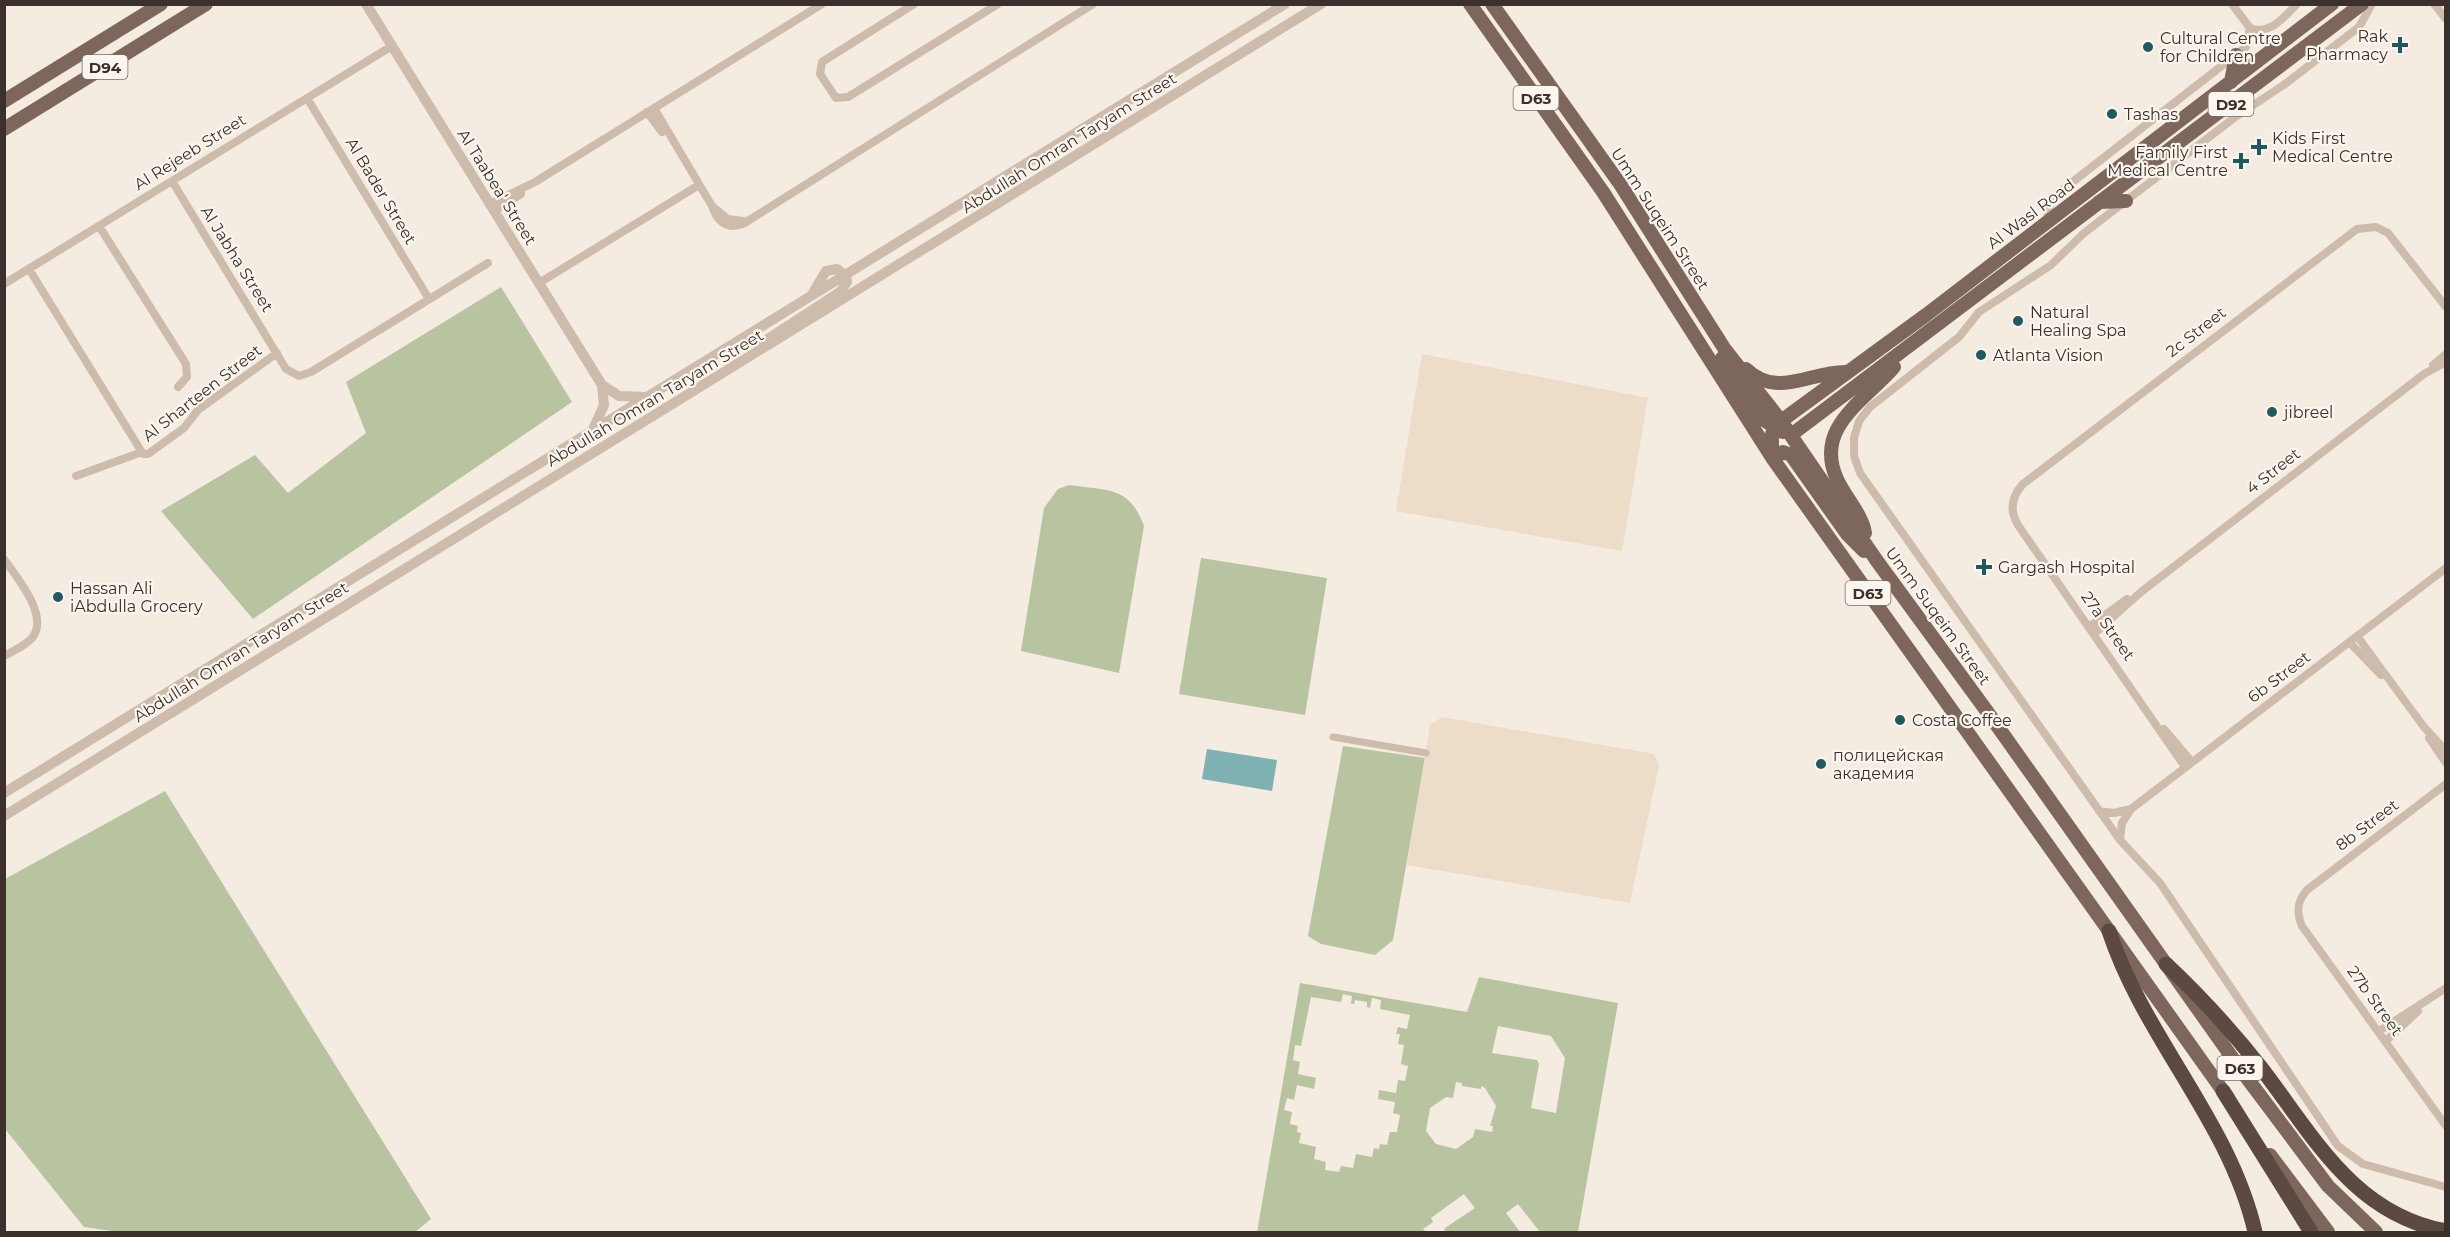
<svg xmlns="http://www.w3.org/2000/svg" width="2450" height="1237" font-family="Montserrat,sans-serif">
	<rect width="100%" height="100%" fill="#f4ebe1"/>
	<path fill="#b8c4a0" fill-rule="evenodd" d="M501,287L572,402L253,619L161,511L255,455L288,493L366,433L346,382Z
		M1069,485C1107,491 1129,485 1144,526L1119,673L1021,651L1044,508L1058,489Z
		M1201,558L1327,578L1305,715L1179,694Z
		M1343,746L1425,758L1393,940L1375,955L1321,944L1308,936Z
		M165,791L431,1219L415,1232H119L84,1227L5,1129V879Z
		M1479,977L1618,1003L1578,1232H1540L1518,1204L1506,1213L1520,1232H1444L1445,1228L1475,1208L1464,1194L1431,1218L1433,1222L1423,1229L1426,1232H1257L1300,983L1467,1012ZM1343,994L1352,996L1351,1004H1354L1355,1000L1367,1002V1007L1370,1008L1372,998L1381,1000L1380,1009L1410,1015L1407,1029L1398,1027L1396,1034H1400L1398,1044L1404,1045L1401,1064L1408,1066L1405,1081L1398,1080L1396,1093L1379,1090L1378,1099L1395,1102L1393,1113L1400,1115L1397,1132H1390L1387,1145L1380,1144L1379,1149L1374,1148L1372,1157L1356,1154L1353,1168L1341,1166L1339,1172L1325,1170L1326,1162L1314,1159L1316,1147L1299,1143L1301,1133L1297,1132L1298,1126L1290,1124L1292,1112L1284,1110L1287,1098L1294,1100L1297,1085L1314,1089L1316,1078L1298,1074L1300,1062L1293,1060L1295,1045L1301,1046L1311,997L1341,1002ZM1498,1026L1551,1036L1565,1058L1556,1113L1531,1108L1539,1064L1537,1060L1492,1053ZM1456,1082L1462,1083V1086L1481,1089V1086L1485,1088L1496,1106L1490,1126H1493L1492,1132L1475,1129L1473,1137L1456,1149L1436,1144L1426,1131L1430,1108L1446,1097L1453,1098Z"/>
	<path fill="#ecdcc8" d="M1422,354L1648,398L1622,551L1396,511Z
		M1442,717L1654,754L1659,765L1630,903L1407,865L1430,725Z"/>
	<path fill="#7fb0b2" d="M1207,749L1277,760L1272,791L1202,779Z"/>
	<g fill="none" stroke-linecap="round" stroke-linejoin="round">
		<path stroke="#cdbbac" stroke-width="7" d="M1333,737L1426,753"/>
		<path stroke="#cdbbac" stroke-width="8" d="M914,4L822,62L820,74L836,98L848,97L998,4
			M2232,4L2250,28
			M2372,4L2359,27L2285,84L2234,118L2084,233L2051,265L1979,312L1959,337L1870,407L1859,421L1854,438V456L1860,473L2120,840L2160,883L2338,1146L2363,1164L2446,1187
			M2434,4L2446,19
			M2250,28C2270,36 2284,17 2297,4
			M307,98L429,299
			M654,108L712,206L728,219L743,221
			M647,112L662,132
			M172,181L286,369L299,376L311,372L488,263
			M490,204L535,182L822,4
			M712,206C717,221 726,230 743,224L1093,4
			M494,211L521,194
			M2046,223L2050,205L2057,194L2246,47L2250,28
			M99,226L186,364L187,377L178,387
			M29,269L143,454H148L184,428L198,410L277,353
			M539,283L699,185
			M4,284L392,46
			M2433,365L2446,354
			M76,476L142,452
			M4,559C17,578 50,616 32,638C25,646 13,651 4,656
			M2090,626L2127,599
			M2095,633L2141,592L2424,374L2446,362
			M2357,636L2424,727L2446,751
			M2349,642L2381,675
			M2164,729L2192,762
			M2429,738L2446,763
			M2185,767L2018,525C2009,510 2012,496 2023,484L2357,229L2376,227L2388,233L2446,307
			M2446,784L2307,890C2297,901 2296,912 2302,926L2446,1126
			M2099,811L2114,813L2131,809L2446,568
			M2120,840L2122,823L2131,809
			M2379,1031L2446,988
			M2386,1041L2418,1011"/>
		<path stroke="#cdbbac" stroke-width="10" d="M366,4L602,385L619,396L645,397
			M763,342L840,292L847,282L846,276L837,269L826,271L811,296
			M594,427L604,405L602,385
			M4,793L1285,4
			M4,816L1321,4"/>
		<path stroke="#7d675c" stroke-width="14" d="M1470,4L1603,192L1773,459L2228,1098
			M1492,4L1620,184L1724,348L1781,421L1877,561L1986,710L2241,1070L2328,1186L2376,1232
			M2231,82L2236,55
			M4,101L161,4
			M4,129L206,4
			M2099,202L2126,201
			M1722,358L1764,420L1783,432
			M1746,369C1779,400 1811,370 1848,372
			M1791,435L2362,4
			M1772,454V434L1781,421L1926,315L2332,4
			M1773,459L1783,452L1791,455L1847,534L1864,551
			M1865,533C1862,514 1845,497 1837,479C1813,427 1866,400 1894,367
			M2270,1155L2328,1232"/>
		<path stroke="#5c4a42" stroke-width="15" d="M2109,931C2144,1038 2230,1122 2255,1232
			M2166,964C2201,997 2233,1032 2262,1069C2314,1137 2354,1214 2446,1231
			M2223,1091L2311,1232"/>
	</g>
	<g fill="#1f5a5e" stroke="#fbf5ee" stroke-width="2">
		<path d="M2397 36h6v6h6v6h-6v6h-6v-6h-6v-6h6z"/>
		<circle cx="2148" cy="47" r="6"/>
		<circle cx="2112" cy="114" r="6"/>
		<path d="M2256 138h6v6h6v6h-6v6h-6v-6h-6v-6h6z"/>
		<path d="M2238 152h6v6h6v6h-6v6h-6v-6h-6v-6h6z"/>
		<circle cx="2018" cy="321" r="6"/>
		<circle cx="1981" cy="355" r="6"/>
		<circle cx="2272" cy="412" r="6"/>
		<path d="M1981 558h6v6h6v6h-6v6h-6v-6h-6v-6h6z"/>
		<circle cx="58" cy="597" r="6"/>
		<circle cx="1900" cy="720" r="6"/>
		<circle cx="1821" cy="764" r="6"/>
	</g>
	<g text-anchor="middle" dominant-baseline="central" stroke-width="4.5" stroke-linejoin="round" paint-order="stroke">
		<g fill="#fbf5ee" stroke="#756b66" stroke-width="1.5">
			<rect x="82.5" y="55" width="45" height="24" rx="4.5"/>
			<rect x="1513.5" y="86" width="45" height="24" rx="4.5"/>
			<rect x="2208.5" y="92" width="45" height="24" rx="4.5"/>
			<rect x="1845.5" y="581" width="45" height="24" rx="4.5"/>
			<rect x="2217.5" y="1056" width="45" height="24" rx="4.5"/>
		</g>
		<g font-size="15" font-weight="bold" fill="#3b302b">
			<text x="105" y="67">D94</text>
			<text x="1536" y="98">D63</text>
			<text x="2231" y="104">D92</text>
			<text x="1868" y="593">D63</text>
			<text x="2240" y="1068">D63</text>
		</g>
		<g font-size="16" fill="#3b302b" stroke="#fbf5ee" text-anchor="start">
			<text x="2388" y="36" text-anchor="end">Rak<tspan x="2388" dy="18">Pharmacy</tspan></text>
			<text x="2160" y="38">Cultural Centre<tspan x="2160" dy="18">for Children</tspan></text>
			<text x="2124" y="114">Tashas</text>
			<text x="2272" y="138">Kids First<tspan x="2272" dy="18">Medical Centre</tspan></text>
			<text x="2228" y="152" text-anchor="end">Family First<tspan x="2228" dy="18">Medical Centre</tspan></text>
			<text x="2030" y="312">Natural<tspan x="2030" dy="18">Healing Spa</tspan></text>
			<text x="1993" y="355">Atlanta Vision</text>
			<text x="2284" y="412">jibreel</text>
			<text x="1998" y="567">Gargash Hospital</text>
			<text x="70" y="588">Hassan Ali<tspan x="70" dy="18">iAbdulla Grocery</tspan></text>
			<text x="1912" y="720">Costa Coffee</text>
			<text x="1833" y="755">полицейская<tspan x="1833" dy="18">академия</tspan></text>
		</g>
		<g font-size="16" fill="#3b302b" stroke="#fbf5ee">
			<text transform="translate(1069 143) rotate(-32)">Abdullah Omran Taryam Street</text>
			<text transform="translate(190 152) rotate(-32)">Al Rejeeb Street</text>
			<text transform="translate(497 187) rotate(58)">Al Taabea' Street</text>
			<text transform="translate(381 191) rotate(59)">Al Bader Street</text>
			<text transform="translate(2031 214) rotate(-37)">Al Wasl Road</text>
			<text transform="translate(1660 219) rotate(57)">Umm Suqeim Street</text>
			<text transform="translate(237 259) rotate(58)">Al Jabha Street</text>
			<text transform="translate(2196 332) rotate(-38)">2c Street</text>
			<text transform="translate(202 393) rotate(-38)">Al Sharteen Street</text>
			<text transform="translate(655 398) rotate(-31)">Abdullah Omran Taryam Street</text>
			<text transform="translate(2273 471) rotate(-38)">4 Street</text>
			<text transform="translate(1938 616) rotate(54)">Umm Suqeim Street</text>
			<text transform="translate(2108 626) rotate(55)">27a Street</text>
			<text transform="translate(241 652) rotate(-32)">Abdullah Omran Taryam Street</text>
			<text transform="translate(2279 677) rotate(-37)">6b Street</text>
			<text transform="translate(2367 825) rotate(-37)">8b Street</text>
			<text transform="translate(2375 1001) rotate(54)">27b Street</text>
		</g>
	</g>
	<rect width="2450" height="1237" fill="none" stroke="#3b302b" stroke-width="12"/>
</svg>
